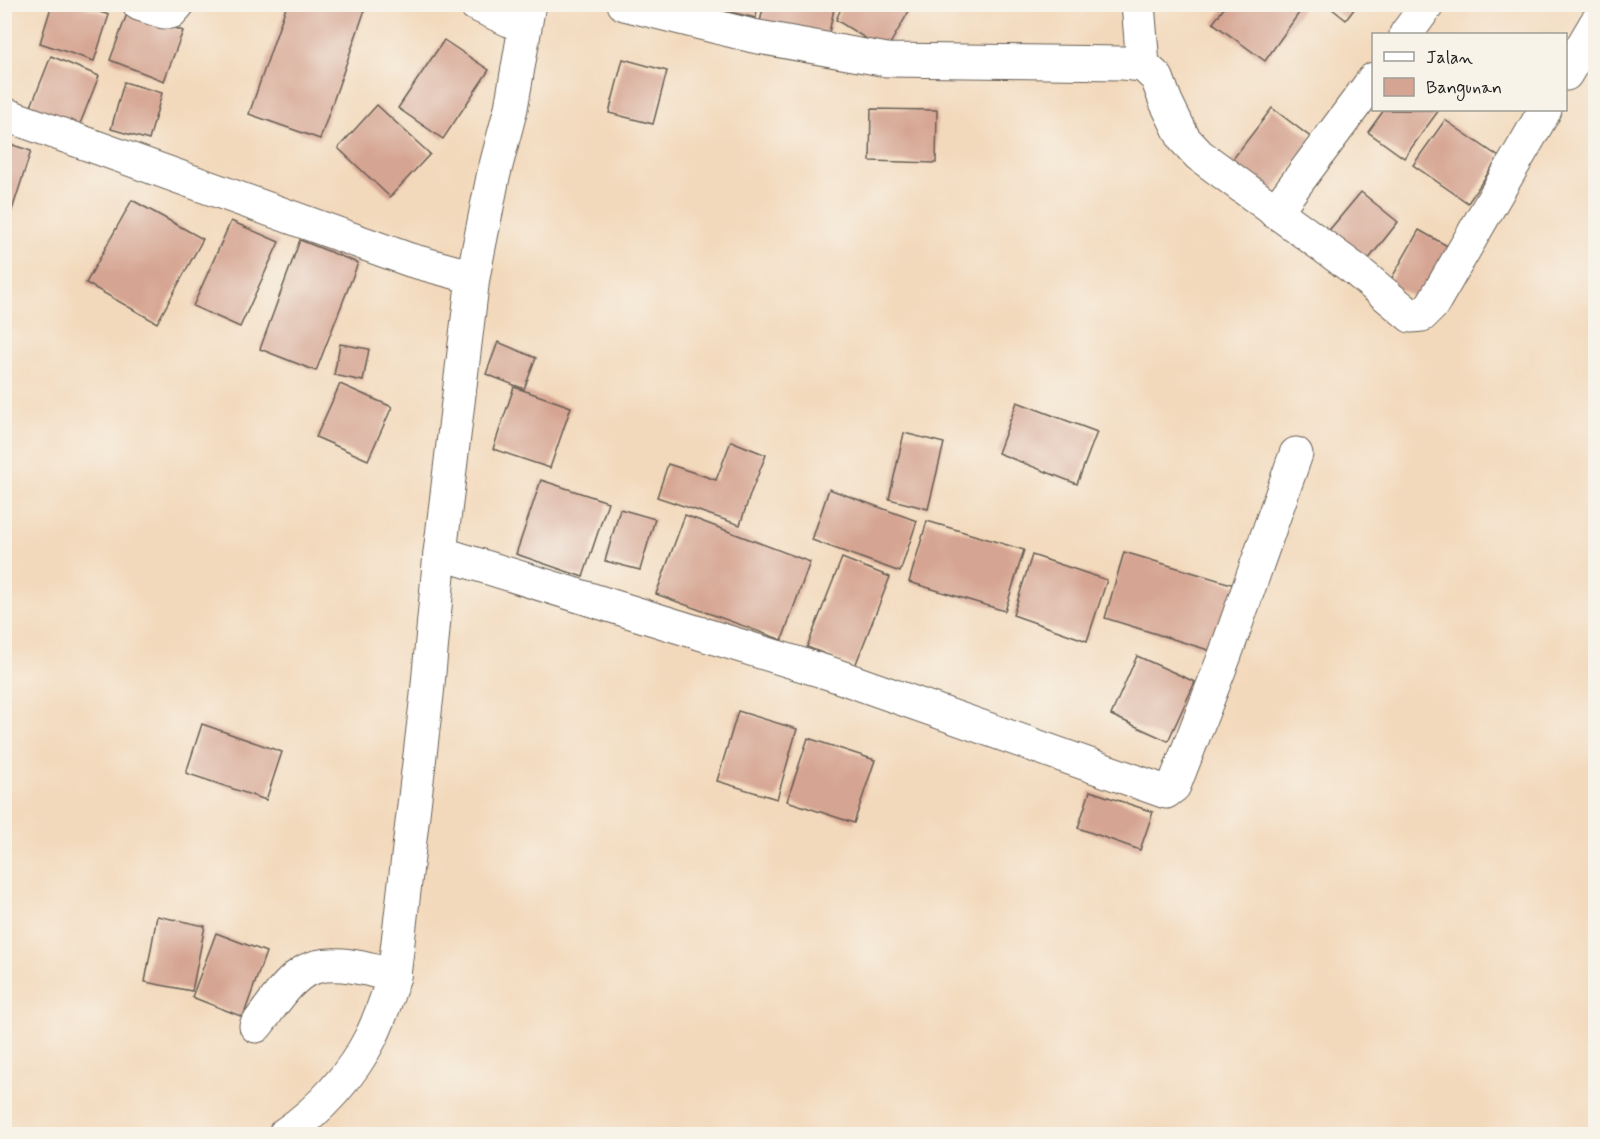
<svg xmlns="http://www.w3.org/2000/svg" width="1600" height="1139" font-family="Mynerve,sans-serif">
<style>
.building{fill:#d6a492}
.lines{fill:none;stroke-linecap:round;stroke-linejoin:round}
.minor-casing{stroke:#675e54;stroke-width:35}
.minor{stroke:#fff;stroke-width:33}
</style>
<rect width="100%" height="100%" fill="#f7f3e8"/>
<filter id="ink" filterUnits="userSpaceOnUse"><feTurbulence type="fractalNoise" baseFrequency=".0167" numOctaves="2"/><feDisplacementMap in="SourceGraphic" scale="12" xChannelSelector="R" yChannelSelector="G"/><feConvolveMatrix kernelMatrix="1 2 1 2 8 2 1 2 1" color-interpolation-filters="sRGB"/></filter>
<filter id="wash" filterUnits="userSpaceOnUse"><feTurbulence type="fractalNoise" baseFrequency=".008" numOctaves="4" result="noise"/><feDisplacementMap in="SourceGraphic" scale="24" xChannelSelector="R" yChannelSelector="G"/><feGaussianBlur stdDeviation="1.35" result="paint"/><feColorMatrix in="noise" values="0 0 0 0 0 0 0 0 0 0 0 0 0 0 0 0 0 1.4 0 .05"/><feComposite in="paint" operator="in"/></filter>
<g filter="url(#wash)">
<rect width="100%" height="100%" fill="#f3d9bc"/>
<g id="blocks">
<g class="building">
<path d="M 52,4 L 75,4 L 109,15 L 94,61 L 40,43 Z"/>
<path d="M 287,4 L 367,4 L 320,139 L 249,114 Z"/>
<path d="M 696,4 L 758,4 L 756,18 Z"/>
<path d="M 764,4 L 835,4 L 826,47 L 758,31 Z"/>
<path d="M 843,4 L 913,4 L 886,51 L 836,20 Z"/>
<path d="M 1227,4 L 1303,4 L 1304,6 L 1265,61 L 1213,23 Z"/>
<path d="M 1326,4 L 1358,4 L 1346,20 Z"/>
<path d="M 128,11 L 183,31 L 164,81 L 110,60 Z"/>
<path d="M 444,40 L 489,70 L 443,139 L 398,108 Z"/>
<path d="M 51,56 L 99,76 L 78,129 L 30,109 Z"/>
<path d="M 623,59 L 667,71 L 653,124 L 609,113 Z"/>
<path d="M 124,82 L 162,93 L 149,140 L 111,129 Z"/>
<path d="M 377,105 L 430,154 L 390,197 L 338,148 Z"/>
<path d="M 1272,108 L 1313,139 L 1269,195 L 1229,164 Z"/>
<path d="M 871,109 L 937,110 L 936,163 L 870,161 Z"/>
<path d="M 1384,110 L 1439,110 L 1404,158 L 1368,132 Z"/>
<path d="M 1445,120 L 1499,157 L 1468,203 L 1413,165 Z"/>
<path d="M 4,142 L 31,151 L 5,232 L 4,232 Z"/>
<path d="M 1361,192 L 1398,222 L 1364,265 L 1326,234 Z"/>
<path d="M 132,200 L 203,239 L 157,323 L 86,283 Z"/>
<path d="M 231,221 L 279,242 L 240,327 L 193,306 Z"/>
<path d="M 1419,230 L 1451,248 L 1421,301 L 1389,283 Z"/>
<path d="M 300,240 L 358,263 L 316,371 L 260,349 Z"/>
<path d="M 498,342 L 536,358 L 524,389 L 486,374 Z"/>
<path d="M 340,344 L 369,349 L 363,381 L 334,375 Z"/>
<path d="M 340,384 L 392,407 L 368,460 L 316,437 Z"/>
<path d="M 514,387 L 571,407 L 550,468 L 493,449 Z"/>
<path d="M 1017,402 L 1097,432 L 1077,484 L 998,453 Z"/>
<path d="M 904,433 L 944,443 L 928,509 L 889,499 Z"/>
<path d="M 731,441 L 766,455 L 751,492 L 740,525 L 657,497 L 668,464 L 716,480 Z"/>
<path d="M 541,480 L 608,502 L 583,577 L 516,554 Z"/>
<path d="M 829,489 L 917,521 L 900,572 L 812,540 Z"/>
<path d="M 620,509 L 655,519 L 640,570 L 605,561 Z"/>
<path d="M 685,515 L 810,562 L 782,640 L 656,594 Z"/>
<path d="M 927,521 L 1024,550 L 1005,611 L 909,582 Z"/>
<path d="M 1124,552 L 1238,586 L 1218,653 L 1105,618 Z"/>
<path d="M 1032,555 L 1107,580 L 1087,641 L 1013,615 Z"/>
<path d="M 842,558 L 890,577 L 855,666 L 807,647 Z"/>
<path d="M 1137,656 L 1195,682 L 1168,741 L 1111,715 Z"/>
<path d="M 738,711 L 797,729 L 777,799 L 717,781 Z"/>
<path d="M 202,724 L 282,752 L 266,800 L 186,773 Z"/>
<path d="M 808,738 L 875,760 L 854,823 L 787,801 Z"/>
<path d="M 1090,791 L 1153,812 L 1140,850 L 1078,828 Z"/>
<path d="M 157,916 L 205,926 L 192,991 L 145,982 Z"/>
<path d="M 216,933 L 266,952 L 243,1017 L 192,997 Z"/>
</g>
</g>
</g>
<g filter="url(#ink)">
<use href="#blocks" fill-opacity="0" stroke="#675e54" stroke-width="1.5"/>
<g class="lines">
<defs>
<g id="minor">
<path d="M 139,4 L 164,12 L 171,12 L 178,4"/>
<path d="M 475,4 L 524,27"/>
<path d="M 624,4 L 753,36 L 887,60 L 1123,63 L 1143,65 L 1157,78 L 1166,102 L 1184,139 L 1199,155 L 1357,271 L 1411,316 L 1422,315 L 1432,305 L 1545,110"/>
<path d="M 1138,4 L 1143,65"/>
<path d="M 1406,34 L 1428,4"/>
<path d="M 1566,74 L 1596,23"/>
<path d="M 4,114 L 410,260 L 473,277"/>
<path d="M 1275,212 L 1374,79"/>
<path d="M 440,553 L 832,674 L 1166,792 L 1174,786 L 1225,655 L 1296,454"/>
<path d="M 256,1026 C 270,1009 283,986 302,973 C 327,956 367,969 394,976"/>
<path d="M 285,1134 C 319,1111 352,1075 371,1037 C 381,1017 387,997 394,976 L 427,695 L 440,553 L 473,277 L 493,177 L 511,108 L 529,4"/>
</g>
</defs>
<use href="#minor" class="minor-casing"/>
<use href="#minor" class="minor"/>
</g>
</g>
<rect width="1600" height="1139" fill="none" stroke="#f7f3e8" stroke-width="24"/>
<rect x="1372" y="33" width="195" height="78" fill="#f7f3e8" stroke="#9f9d96" stroke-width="1.5"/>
<rect x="1384" y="52" width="30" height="9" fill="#ffffff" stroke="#9f9d96" stroke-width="1.5"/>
<text x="1426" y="63" font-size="18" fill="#1c1c1c">Jalan</text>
<rect x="1384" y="78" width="30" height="18" fill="#d6a492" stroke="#9f9d96" stroke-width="1.5"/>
<text x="1426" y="93" font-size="18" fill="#1c1c1c">Bangunan</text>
</svg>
